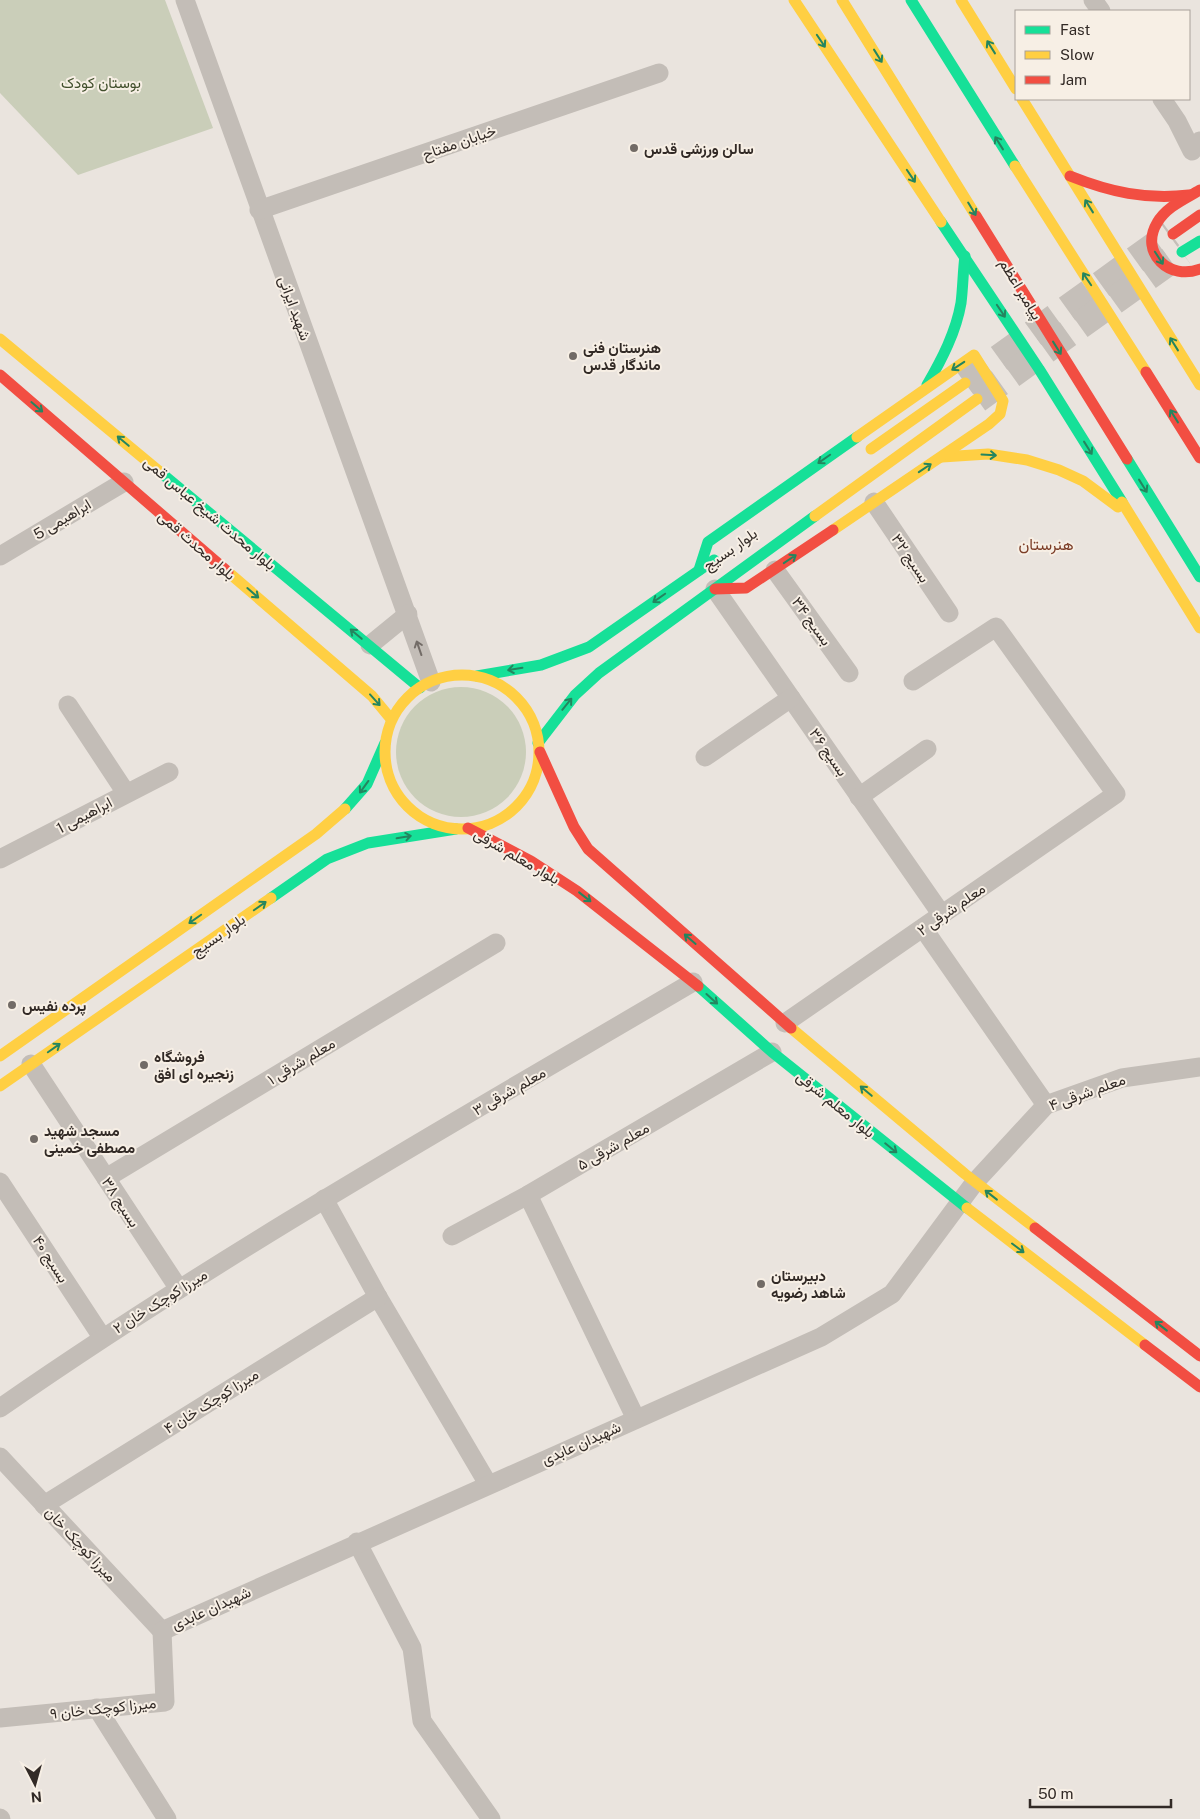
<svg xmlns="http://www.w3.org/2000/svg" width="1200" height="1819" font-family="'Public Sans',Vazirmatn,sans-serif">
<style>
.green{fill:#caceb9}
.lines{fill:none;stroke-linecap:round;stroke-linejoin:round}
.primary-tunnel{stroke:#c5bfb9;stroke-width:28;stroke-dasharray:28 14;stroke-linecap:butt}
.street{stroke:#c3bdb7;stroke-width:19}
.fast{stroke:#16e098;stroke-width:11}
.slow{stroke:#ffcf43;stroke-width:11}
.jam{stroke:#f24e42;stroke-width:11}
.oneway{stroke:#24855f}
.oneway2{stroke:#736c67}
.poi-dot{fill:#726b66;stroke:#f7efe5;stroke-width:2}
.labels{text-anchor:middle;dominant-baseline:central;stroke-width:4;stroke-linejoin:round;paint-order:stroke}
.park-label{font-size:15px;fill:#414f2c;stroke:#f7efe5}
.street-label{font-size:15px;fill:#322a26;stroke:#f7efe5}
.poi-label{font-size:15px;font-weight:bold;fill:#322a26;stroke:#f7efe5;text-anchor:start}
.neighbourhood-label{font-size:16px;fill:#7b3c26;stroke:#f7efe5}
</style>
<rect width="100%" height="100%" fill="#eae4de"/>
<g class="green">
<path d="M 0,0 L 165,0 L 213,128 L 78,175 L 0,93 Z"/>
<circle cx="461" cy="752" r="65"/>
</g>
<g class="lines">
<g class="primary-tunnel">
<path d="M 965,383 L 1171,234"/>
<path d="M 977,399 L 1182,252"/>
</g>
<g class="street">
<path d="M 185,0 L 431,682"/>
<path d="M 1093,0 L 1101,11"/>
<path d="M 1162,99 L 1177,121 L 1192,151 L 1200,141"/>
<path d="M 259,210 L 659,73"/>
<path d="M 874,502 L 949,613"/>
<path d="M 0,556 L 124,482"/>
<path d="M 775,570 L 849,673"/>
<path d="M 715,589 L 942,915"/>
<path d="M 370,645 L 408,614"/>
<path d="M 68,705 L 126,793"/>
<path d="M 705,757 L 791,698"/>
<path d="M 859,797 L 927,749"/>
<path d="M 0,859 L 169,772"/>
<path d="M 923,928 L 1046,1105"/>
<path d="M 785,1023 L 1116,794 L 996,627 L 913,681"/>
<path d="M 31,1064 L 179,1289"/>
<path d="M 106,1178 L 496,943"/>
<path d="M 0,1182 L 102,1337"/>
<path d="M 528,1195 L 636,1419"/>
<path d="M 324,1199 L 378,1297 L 488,1484"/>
<path d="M 452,1236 L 528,1195 L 772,1052"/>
<path d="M 0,1408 C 223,1253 460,1119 693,982"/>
<path d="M 0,1457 L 162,1631"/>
<path d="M 44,1505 L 378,1297"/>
<path d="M 357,1542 L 412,1648 L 422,1721 L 491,1819"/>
<path d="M 162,1631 L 821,1337 L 892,1294 L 975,1182 L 1046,1105 L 1122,1078 L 1200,1067"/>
<path d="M 97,1708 L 167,1819"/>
<path d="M 0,1718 L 165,1702 L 162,1631"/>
<path d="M 0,1818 L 1,1819"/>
</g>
<g class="fast">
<path d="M 911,0 L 1015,166"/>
<path d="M 941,222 L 1039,369 L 1122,502"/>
<path d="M 1182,252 L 1200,241"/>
<path d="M 927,385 C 942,359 956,332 961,303 C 963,287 963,271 965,256"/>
<path d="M 1127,459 L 1200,577"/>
<path d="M 160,472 L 420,688"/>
<path d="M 699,570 L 708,542 L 857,437"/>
<path d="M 477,676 L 541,665 L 589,647 L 714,560"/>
<path d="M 538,743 L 575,695 L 599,673 L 815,516"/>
<path d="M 345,809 L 367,784 L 385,743"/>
<path d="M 271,898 L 327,859 L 368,843 L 456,829"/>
<path d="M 698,986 L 772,1052 L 967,1208"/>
</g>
<g class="slow">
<path d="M 794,0 L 941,222"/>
<path d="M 842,0 L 976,216"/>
<path d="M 961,0 L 1016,89"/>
<path d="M 1022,99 L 1200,385"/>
<path d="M 1015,166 L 1146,372"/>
<path d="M 0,339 L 160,472"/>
<path d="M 871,449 L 965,383"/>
<path d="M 942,457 L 988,454 L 1027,460 L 1059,470 L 1083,481 L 1118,507"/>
<path d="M 1122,502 L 1200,628"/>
<path d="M 815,516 L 977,399"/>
<path d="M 833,530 L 989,424 L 1000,414 L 1003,401 L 974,355 L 857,437"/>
<path d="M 228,572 L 372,696 L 391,719"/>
<circle cx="462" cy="752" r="77"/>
<path d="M 791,1028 L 965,1174 L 1035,1228"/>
<path d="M 0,1056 L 316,834 L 345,809"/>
<path d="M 0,1086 L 271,898"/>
<path d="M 967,1208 L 1145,1345"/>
</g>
<g class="jam">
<path d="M 1070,176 C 1110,192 1146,200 1189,195"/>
<path d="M 1200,190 C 1185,199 1166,207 1157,223 C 1139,253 1170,281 1200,269"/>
<path d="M 976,216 L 1127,459"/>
<path d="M 1173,234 L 1200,215"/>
<path d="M 1146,372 L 1200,458"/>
<path d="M 0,375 L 228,572"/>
<path d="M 715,589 L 746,588 L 833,530"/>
<path d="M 540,752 L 574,827 L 588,849 L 791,1028"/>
<path d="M 468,828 L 531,861 L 577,891 L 698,986"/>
<path d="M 1035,1228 L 1200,1356"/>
<path d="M 1145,1345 L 1200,1387"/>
</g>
</g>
<defs><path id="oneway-shaft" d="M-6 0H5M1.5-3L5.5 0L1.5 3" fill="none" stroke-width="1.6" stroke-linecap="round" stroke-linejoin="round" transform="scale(1.25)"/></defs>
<g class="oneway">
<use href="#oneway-shaft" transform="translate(821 41) rotate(56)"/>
<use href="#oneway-shaft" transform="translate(991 47) rotate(-122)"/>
<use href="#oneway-shaft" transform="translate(878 56) rotate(58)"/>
<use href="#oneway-shaft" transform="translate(999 143) rotate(-122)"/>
<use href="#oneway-shaft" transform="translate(911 176) rotate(56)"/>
<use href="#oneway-shaft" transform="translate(1089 206) rotate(-122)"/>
<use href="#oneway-shaft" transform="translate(972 209) rotate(59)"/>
<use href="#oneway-shaft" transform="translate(1159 258) rotate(57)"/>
<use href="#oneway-shaft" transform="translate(1087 279) rotate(-124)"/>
<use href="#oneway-shaft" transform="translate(1001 311) rotate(56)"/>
<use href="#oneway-shaft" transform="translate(1174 344) rotate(-122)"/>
<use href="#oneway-shaft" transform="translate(1057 348) rotate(58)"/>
<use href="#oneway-shaft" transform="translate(958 366) rotate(147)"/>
<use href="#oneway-shaft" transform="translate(37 407) rotate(41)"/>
<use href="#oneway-shaft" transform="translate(1174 416) rotate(-122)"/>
<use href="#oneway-shaft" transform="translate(123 441) rotate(-140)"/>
<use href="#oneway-shaft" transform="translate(1088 448) rotate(58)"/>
<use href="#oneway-shaft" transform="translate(989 455) rotate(3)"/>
<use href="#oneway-shaft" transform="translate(824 459) rotate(145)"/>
<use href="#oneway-shaft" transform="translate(925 468) rotate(-34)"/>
<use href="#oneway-shaft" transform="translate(1143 486) rotate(58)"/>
<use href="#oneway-shaft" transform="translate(790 559) rotate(-34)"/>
<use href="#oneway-shaft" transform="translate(253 593) rotate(41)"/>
<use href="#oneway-shaft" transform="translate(659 598) rotate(145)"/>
<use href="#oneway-shaft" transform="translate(356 634) rotate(-140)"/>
<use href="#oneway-shaft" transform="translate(515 669) rotate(171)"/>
<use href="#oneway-shaft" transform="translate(375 700) rotate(48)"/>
<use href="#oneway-shaft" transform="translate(567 704) rotate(-51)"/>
<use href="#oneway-shaft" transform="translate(364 787) rotate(126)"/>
<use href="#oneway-shaft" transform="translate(404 837) rotate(-10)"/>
<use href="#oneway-shaft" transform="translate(585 897) rotate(38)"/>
<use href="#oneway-shaft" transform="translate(260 906) rotate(-35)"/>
<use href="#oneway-shaft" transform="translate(195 919) rotate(145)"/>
<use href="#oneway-shaft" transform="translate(690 939) rotate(-139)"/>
<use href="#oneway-shaft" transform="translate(712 999) rotate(42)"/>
<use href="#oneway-shaft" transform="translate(54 1048) rotate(-35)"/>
<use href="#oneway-shaft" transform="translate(866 1091) rotate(-140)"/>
<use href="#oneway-shaft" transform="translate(891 1148) rotate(39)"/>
<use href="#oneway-shaft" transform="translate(991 1195) rotate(-142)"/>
<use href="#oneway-shaft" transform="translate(1018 1248) rotate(37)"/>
<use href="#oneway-shaft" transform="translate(1161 1326) rotate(-142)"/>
</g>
<use class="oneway2" href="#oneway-shaft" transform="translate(419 648) rotate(-109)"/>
<g class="poi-dot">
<circle cx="634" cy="148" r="5"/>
<circle cx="573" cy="356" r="5"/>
<circle cx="12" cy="1005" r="5"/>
<circle cx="144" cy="1065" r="5"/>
<circle cx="34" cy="1139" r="5"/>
<circle cx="761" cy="1284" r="5"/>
</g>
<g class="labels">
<g class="park-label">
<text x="101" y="82">بوستان کودک</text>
</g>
<g class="street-label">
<text transform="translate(459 142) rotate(-19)">خیابان مفتاح</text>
<text transform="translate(1021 289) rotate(59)">پیامبر اعظم</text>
<text transform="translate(295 308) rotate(70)">شهید ایرانی</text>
<text transform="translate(210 513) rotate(40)">بلوار محدث شیخ عباس قمی</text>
<text transform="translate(62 519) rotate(-31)">ابراهیمی 5</text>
<text transform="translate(197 545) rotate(41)">بلوار محدث قمی</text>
<text transform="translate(730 549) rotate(-35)">بلوار بسیج</text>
<text transform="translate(911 558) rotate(56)">بسیج ۳۲</text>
<text transform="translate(812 621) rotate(54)">بسیج ۳۴</text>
<text transform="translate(829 752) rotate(55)">بسیج ۳۶</text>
<text transform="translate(84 815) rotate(-28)">ابراهیمی 1</text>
<text transform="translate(517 856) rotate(30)">بلوار معلم شرقی</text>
<text transform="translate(951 909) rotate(-35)">معلم شرقی ۲</text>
<text transform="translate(218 935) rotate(-35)">بلوار بسیج</text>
<text transform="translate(301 1061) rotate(-31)">معلم شرقی ۱</text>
<text transform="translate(509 1091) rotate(-30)">معلم شرقی ۳</text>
<text transform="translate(1087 1092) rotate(-20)">معلم شرقی ۴</text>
<text transform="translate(836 1104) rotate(39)">بلوار معلم شرقی</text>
<text transform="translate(613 1146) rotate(-30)">معلم شرقی ۵</text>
<text transform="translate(121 1202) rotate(57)">بسیج ۳۸</text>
<text transform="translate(51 1259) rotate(57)">بسیج ۴۰</text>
<text transform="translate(160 1301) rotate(-32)">میرزا کوچک خان ۲</text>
<text transform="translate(211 1401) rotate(-32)">میرزا کوچک خان ۴</text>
<text transform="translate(581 1443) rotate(-24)">شهیدان عابدی</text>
<text transform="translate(81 1544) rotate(47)">میرزا کوچک خان</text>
<text transform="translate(211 1608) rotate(-24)">شهیدان عابدی</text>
<text transform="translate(103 1708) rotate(-6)">میرزا کوچک خان ۹</text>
</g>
<g class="poi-label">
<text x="644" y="148">سالن ورزشی قدس</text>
<text x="583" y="347">هنرستان فنی<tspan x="583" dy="17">ماندگار قدس</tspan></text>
<text x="22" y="1005">پرده نفیس</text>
<text x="154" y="1056">فروشگاه<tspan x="154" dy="17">زنجیره ای افق</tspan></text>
<text x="44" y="1130">مسجد شهید<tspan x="44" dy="17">مصطفی خمینی</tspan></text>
<text x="771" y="1275">دبیرستان<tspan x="771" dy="17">شاهد رضویه</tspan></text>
</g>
<g class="neighbourhood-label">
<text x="1046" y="544">هنرستان</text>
</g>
</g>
<rect x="1015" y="10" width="175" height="90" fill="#f7efe5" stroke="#a8a099"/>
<rect x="1025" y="26" width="25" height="8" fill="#16e098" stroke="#a8a099"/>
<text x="1060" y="35" font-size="15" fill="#322a26">Fast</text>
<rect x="1025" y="51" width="25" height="8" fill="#ffcf43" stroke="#a8a099"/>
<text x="1060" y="60" font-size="15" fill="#322a26">Slow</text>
<rect x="1025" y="76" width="25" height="8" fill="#f24e42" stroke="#a8a099"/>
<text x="1060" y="85" font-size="15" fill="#322a26">Jam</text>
<g transform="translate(35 1784) rotate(174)" stroke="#f7efe5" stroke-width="4" paint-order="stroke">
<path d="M0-4L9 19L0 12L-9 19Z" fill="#322a26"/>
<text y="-8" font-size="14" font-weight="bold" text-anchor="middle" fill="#322a26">N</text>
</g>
<path d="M1030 1799v8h141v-8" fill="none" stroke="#322a26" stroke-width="2.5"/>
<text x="1038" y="1799" font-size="15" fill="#322a26" stroke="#f7efe5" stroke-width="4" paint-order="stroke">50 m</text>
</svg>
